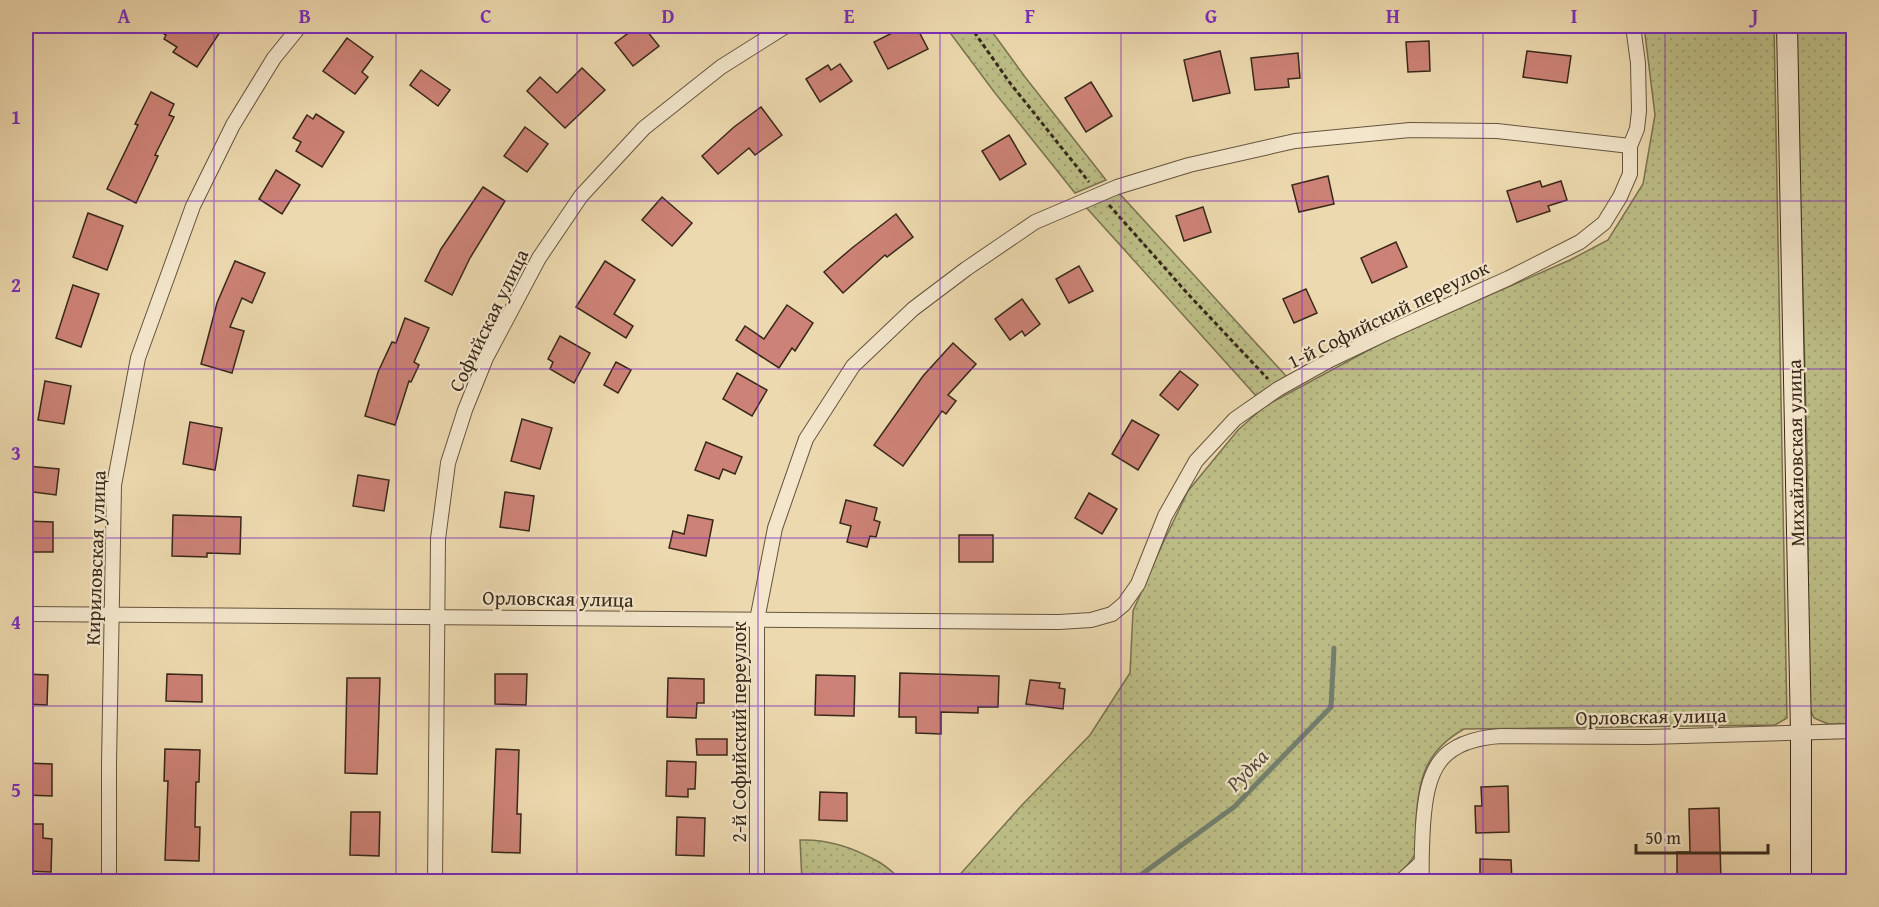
<svg xmlns="http://www.w3.org/2000/svg" width="1879" height="907" font-family="'Gentium Book Plus',serif">
<style>
.grass{fill:url(#grass-dots);stroke:#7a7350;stroke-width:1.5}
.lines{fill:none;stroke-linecap:round;stroke-linejoin:round}
.stream{stroke:#72806f;stroke-width:5}
.building{fill:#cc8276;stroke:#382819;stroke-width:1.5}
.street-casing{stroke:#65543e;stroke-width:16}
.secondary-casing{stroke:#382819;stroke-width:22}
.path{stroke:#382819;stroke-width:3;stroke-dasharray:4.5 3;stroke-linecap:butt}
.street{stroke:#f3e6cb;stroke-width:14}
.secondary{stroke:#f3e6cb;stroke-width:20}
.grid{fill:none;stroke:#7b2cbf;stroke-width:1.5;stroke-opacity:0.55}
.labels{text-anchor:middle;dominant-baseline:central;stroke-width:4.5;stroke-linejoin:round;paint-order:stroke}
.street-label{font-size:20px;fill:#382819;stroke:#f3e6cb}
.water-label{font-size:21px;font-style:italic;fill:#504c3d;stroke:#f3e6cb}
.neatline{fill:none;stroke:#7b2cbf;stroke-width:2}
.grid-label{font-size:20px;text-anchor:middle;font-weight:bold;fill:#7b2cbf}
</style>
<defs>
<pattern id="grass-dots" width="8" height="8" patternUnits="userSpaceOnUse" patternTransform="scale(1.5)"><rect width="8" height="8" fill="#bdbe87"/><path d="M2 2h.1M6 6h.1" fill="none" stroke="#a3a374" stroke-width="1.8" stroke-linecap="round"/></pattern>
</defs>
<rect width="100%" height="100%" fill="#edd9af"/>
<filter id="stains"><feTurbulence type="fractalNoise" baseFrequency=".00333" numOctaves="4"/><feColorMatrix values="0 0 0 0 .2 0 0 0 0 .09 0 0 0 0 .02 0 0 0 .5 -.17"/></filter>
<radialGradient id="worn" r=".72"><stop offset=".6" stop-color="#630" stop-opacity="0"/><stop offset="1" stop-color="#630" stop-opacity=".3"/></radialGradient>
<g class="grass">
<path d="M 945,26 L 988,26 L 1025,77 L 1106,180 L 1075,193 L 995,93 Z"/>
<path d="M 1644,26 L 1774,26 L 1787,718 L 1775,725 L 1464,729 C 1425,751 1418,780 1416,822 C 1416,831 1418,846 1415,854 C 1410,865 1398,874 1390,881 L 950,882 L 956,879 L 1022,805 L 1090,735 L 1130,673 L 1133,611 L 1162,545 L 1188,491 L 1238,430 L 1265,406 L 1391,338 L 1570,260 L 1608,240 L 1643,184 L 1655,115 Z"/>
<path d="M 1796,26 L 1853,26 L 1853,724 L 1828,724 L 1814,718 L 1808,705 L 1808,490 Z"/>
<path d="M 1119,193 L 1287,377 L 1257,397 L 1084,205 Z"/>
<path d="M 800,840 C 826,839 854,848 877,861 C 887,866 895,875 904,881 L 802,881 Z"/>
</g>
<g class="lines">
<path class="stream" d="M 1131,882 L 1234,807 L 1331,707 L 1334,648"/>
</g>
<g class="building">
<path d="M 151,26 L 224,26 L 197,67 L 173,52 L 177,47 L 164,39 L 166,35 Z"/>
<path d="M 638,26 L 643,26 L 659,46 L 633,66 L 615,43 Z"/>
<path d="M 906,26 L 916,26 L 928,49 L 888,69 L 874,42 Z"/>
<path d="M 347,38 L 373,57 L 362,72 L 368,77 L 355,94 L 323,71 Z"/>
<path d="M 1429,41 L 1430,71 L 1408,72 L 1406,42 Z"/>
<path d="M 1220,51 L 1230,93 L 1193,101 L 1184,60 Z"/>
<path d="M 1527,51 L 1571,56 L 1567,83 L 1523,77 Z"/>
<path d="M 1298,53 L 1300,78 L 1288,79 L 1289,87 L 1255,90 L 1251,58 Z"/>
<path d="M 840,64 L 852,81 L 820,102 L 806,79 L 828,65 L 831,70 Z"/>
<path d="M 582,68 L 605,90 L 565,128 L 527,91 L 540,77 L 557,93 Z"/>
<path d="M 421,70 L 450,90 L 438,106 L 410,85 Z"/>
<path d="M 1091,82 L 1112,116 L 1086,132 L 1065,98 Z"/>
<path d="M 151,92 L 174,104 L 169,115 L 174,117 L 155,155 L 158,156 L 136,203 L 107,189 L 138,125 L 135,124 Z"/>
<path d="M 761,107 L 782,135 L 755,155 L 749,148 L 718,174 L 702,156 L 734,127 Z"/>
<path d="M 316,114 L 344,132 L 322,167 L 296,151 L 301,142 L 293,138 L 307,115 L 313,119 Z"/>
<path d="M 525,127 L 548,144 L 527,172 L 504,156 Z"/>
<path d="M 1009,135 L 1026,164 L 1000,180 L 982,151 Z"/>
<path d="M 276,170 L 300,185 L 282,214 L 259,199 Z"/>
<path d="M 1328,176 L 1334,204 L 1299,212 L 1292,185 Z"/>
<path d="M 1540,181 L 1542,187 L 1561,181 L 1567,200 L 1548,206 L 1550,211 L 1517,222 L 1507,191 Z"/>
<path d="M 483,187 L 505,201 L 470,258 L 452,295 L 425,281 L 441,249 Z"/>
<path d="M 662,197 L 692,223 L 672,246 L 642,220 Z"/>
<path d="M 1203,207 L 1211,232 L 1184,241 L 1176,216 Z"/>
<path d="M 88,213 L 123,226 L 107,270 L 73,257 Z"/>
<path d="M 896,214 L 913,237 L 887,257 L 885,255 L 843,293 L 824,272 L 852,248 Z"/>
<path d="M 1396,242 L 1407,267 L 1372,283 L 1361,258 Z"/>
<path d="M 235,261 L 265,273 L 252,303 L 242,298 L 230,327 L 244,331 L 232,373 L 201,364 L 217,303 Z"/>
<path d="M 605,261 L 635,280 L 614,314 L 633,326 L 626,338 L 576,307 Z"/>
<path d="M 1079,266 L 1093,291 L 1069,303 L 1056,279 Z"/>
<path d="M 73,285 L 99,294 L 81,347 L 56,338 Z"/>
<path d="M 1306,289 L 1317,313 L 1294,323 L 1283,299 Z"/>
<path d="M 1022,299 L 1040,324 L 1025,336 L 1022,331 L 1010,340 L 995,319 Z"/>
<path d="M 787,305 L 813,323 L 795,351 L 792,348 L 779,368 L 736,340 L 745,326 L 764,339 Z"/>
<path d="M 405,318 L 429,328 L 414,362 L 419,365 L 411,382 L 409,381 L 395,425 L 365,416 L 378,372 L 392,342 L 396,343 Z"/>
<path d="M 560,336 L 590,353 L 574,383 L 550,369 L 553,362 L 548,359 Z"/>
<path d="M 953,343 L 976,364 L 948,395 L 956,401 L 946,414 L 942,411 L 903,466 L 874,445 L 923,376 Z"/>
<path d="M 616,362 L 631,370 L 618,393 L 604,385 Z"/>
<path d="M 1180,371 L 1198,385 L 1178,410 L 1160,395 Z"/>
<path d="M 737,373 L 767,390 L 752,416 L 723,399 Z"/>
<path d="M 45,381 L 71,386 L 64,424 L 38,420 Z"/>
<path d="M 522,419 L 552,428 L 540,469 L 511,461 Z"/>
<path d="M 1132,420 L 1159,435 L 1138,470 L 1112,454 Z"/>
<path d="M 190,422 L 222,428 L 215,470 L 183,464 Z"/>
<path d="M 706,442 L 742,457 L 735,474 L 723,469 L 719,479 L 695,470 Z"/>
<path d="M 27,466 L 59,469 L 56,495 L 26,491 Z"/>
<path d="M 358,475 L 389,480 L 384,511 L 353,506 Z"/>
<path d="M 505,492 L 534,496 L 529,531 L 500,527 Z"/>
<path d="M 1089,493 L 1117,509 L 1102,534 L 1075,518 Z"/>
<path d="M 846,500 L 877,508 L 874,520 L 880,522 L 876,537 L 870,536 L 867,547 L 847,542 L 851,526 L 840,523 Z"/>
<path d="M 173,515 L 241,517 L 240,554 L 207,553 L 207,557 L 172,556 Z"/>
<path d="M 688,515 L 713,520 L 706,556 L 669,548 L 673,531 L 684,534 Z"/>
<path d="M 26,521 L 53,522 L 53,552 L 26,552 Z"/>
<rect x="959" y="535" width="34" height="27"/>
<path d="M 900,673 L 999,676 L 998,707 L 978,707 L 978,713 L 941,712 L 941,734 L 916,733 L 916,717 L 899,717 Z"/>
<path d="M 26,674 L 48,675 L 47,705 L 26,704 Z"/>
<path d="M 167,674 L 202,675 L 202,702 L 166,701 Z"/>
<path d="M 495,674 L 527,674 L 526,705 L 495,704 Z"/>
<path d="M 816,675 L 855,676 L 854,716 L 815,715 Z"/>
<path d="M 347,678 L 380,678 L 377,774 L 345,773 Z"/>
<path d="M 668,678 L 704,679 L 704,703 L 697,703 L 696,718 L 667,717 Z"/>
<path d="M 1030,680 L 1060,683 L 1059,688 L 1065,689 L 1063,709 L 1026,704 Z"/>
<path d="M 696,739 L 727,739 L 727,755 L 697,755 Z"/>
<path d="M 165,749 L 200,750 L 199,782 L 196,782 L 195,827 L 200,827 L 199,861 L 165,860 L 168,781 L 164,781 Z"/>
<path d="M 496,749 L 519,750 L 517,814 L 521,814 L 520,853 L 492,852 Z"/>
<path d="M 667,761 L 696,762 L 695,789 L 688,789 L 688,797 L 666,796 Z"/>
<path d="M 26,763 L 52,764 L 52,796 L 26,795 Z"/>
<path d="M 1508,786 L 1509,832 L 1476,833 L 1475,806 L 1482,806 L 1481,787 Z"/>
<path d="M 820,792 L 847,793 L 847,821 L 819,820 Z"/>
<path d="M 1719,808 L 1721,882 L 1677,882 L 1677,852 L 1690,852 L 1689,809 Z"/>
<path d="M 351,812 L 380,812 L 379,856 L 350,855 Z"/>
<path d="M 677,817 L 705,818 L 704,856 L 676,855 Z"/>
<path d="M 26,824 L 43,824 L 43,838 L 52,839 L 51,872 L 26,871 Z"/>
<path d="M 1480,859 L 1511,860 L 1512,882 L 1480,882 Z"/>
</g>
<g class="lines">
<defs>
<g id="street">
<path d="M 26,614 L 1059,622 L 1091,620 L 1112,614 L 1124,604 L 1138,584 L 1165,516 L 1196,461 L 1235,419 L 1278,389 L 1330,360 L 1391,331 L 1509,278 L 1580,242 L 1604,223 L 1620,197 L 1630,174 L 1630,146 L 1637,129 L 1639,111 L 1638,63 L 1633,26"/>
<path d="M 109,882 L 109,764 L 114,485 L 138,358 L 193,206 L 233,125 L 274,58 L 300,26"/>
<path d="M 435,882 L 438,539 L 448,463 L 465,410 L 486,358 L 539,258 L 581,196 L 644,128 L 721,67 L 786,26"/>
<path d="M 757,882 L 757,620 L 775,528 L 806,439 L 853,366 L 913,309 L 966,269 L 1035,222 L 1117,187 L 1189,165 L 1295,141 L 1410,130 L 1497,131 L 1630,146"/>
<path d="M 1400,882 L 1421,863"/>
<path d="M 1422,882 C 1421,863 1422,844 1423,825 C 1427,769 1439,740 1501,736 L 1648,737 L 1854,731"/>
</g>
<path id="secondary" d="M 1787,26 L 1801,733 L 1801,882"/>
</defs>
<use href="#street" class="street-casing"/>
<use href="#secondary" class="secondary-casing"/>
<g class="path">
<path d="M 970,26 L 1010,83 L 1089,182"/>
<path d="M 1109,205 L 1188,294 L 1268,379"/>
</g>
<use href="#street" class="street"/>
<use href="#secondary" class="secondary"/>
</g>
<path class="grid" d="M 214,26 L 214,882M 396,26 L 396,882M 577,26 L 577,882M 758,26 L 758,882M 940,26 L 940,882M 1121,26 L 1121,882M 1302,26 L 1302,882M 1483,26 L 1483,882M 1665,26 L 1665,882M 26,201 L 1854,201M 26,369 L 1854,369M 26,538 L 1854,538M 26,706 L 1854,706"/>
<g class="labels">
<g class="street-label">
<text transform="translate(1388 314) rotate(-26)">1-й Софийский переулок</text>
<text transform="translate(488 320) rotate(-64)">Софийская улица</text>
<text transform="translate(1795 453) rotate(-91)">Михайловская улица</text>
<text transform="translate(95 558) rotate(-88)">Кириловская улица</text>
<text transform="translate(558 598) rotate(1)">Орловская улица</text>
<text transform="translate(1651 716) rotate(-1)">Орловская улица</text>
<text transform="translate(738 732) rotate(-90)">2-й Софийский переулок</text>
</g>
<g class="water-label">
<text transform="translate(1247 770) rotate(-46)">Рудка</text>
</g>
</g>
<rect width="1879" height="907" fill="none" stroke="#edd9af" stroke-width="66"/>
<path d="M1636 844v9h132v-9" fill="none" stroke="#382819" stroke-width="3"/>
<text x="1645" y="844" font-size="18" fill="#382819" stroke="#f3e6cb" stroke-width="4.5" paint-order="stroke">50 m</text>
<rect x="33" y="33" width="1813" height="841" class="neatline"/>
<g class="grid-label">
<text x="124" y="23">A</text>
<text x="305" y="23">B</text>
<text x="486" y="23">C</text>
<text x="668" y="23">D</text>
<text x="849" y="23">E</text>
<text x="1030" y="23">F</text>
<text x="1211" y="23">G</text>
<text x="1393" y="23">H</text>
<text x="1574" y="23">I</text>
<text x="1755" y="23">J</text>
<text x="16" y="124">1</text>
<text x="16" y="292">2</text>
<text x="16" y="460">3</text>
<text x="16" y="629">4</text>
<text x="16" y="797">5</text>
</g>
<rect width="100%" height="100%" filter="url(#stains)"/>
<rect width="100%" height="100%" fill="url(#worn)"/>
</svg>
